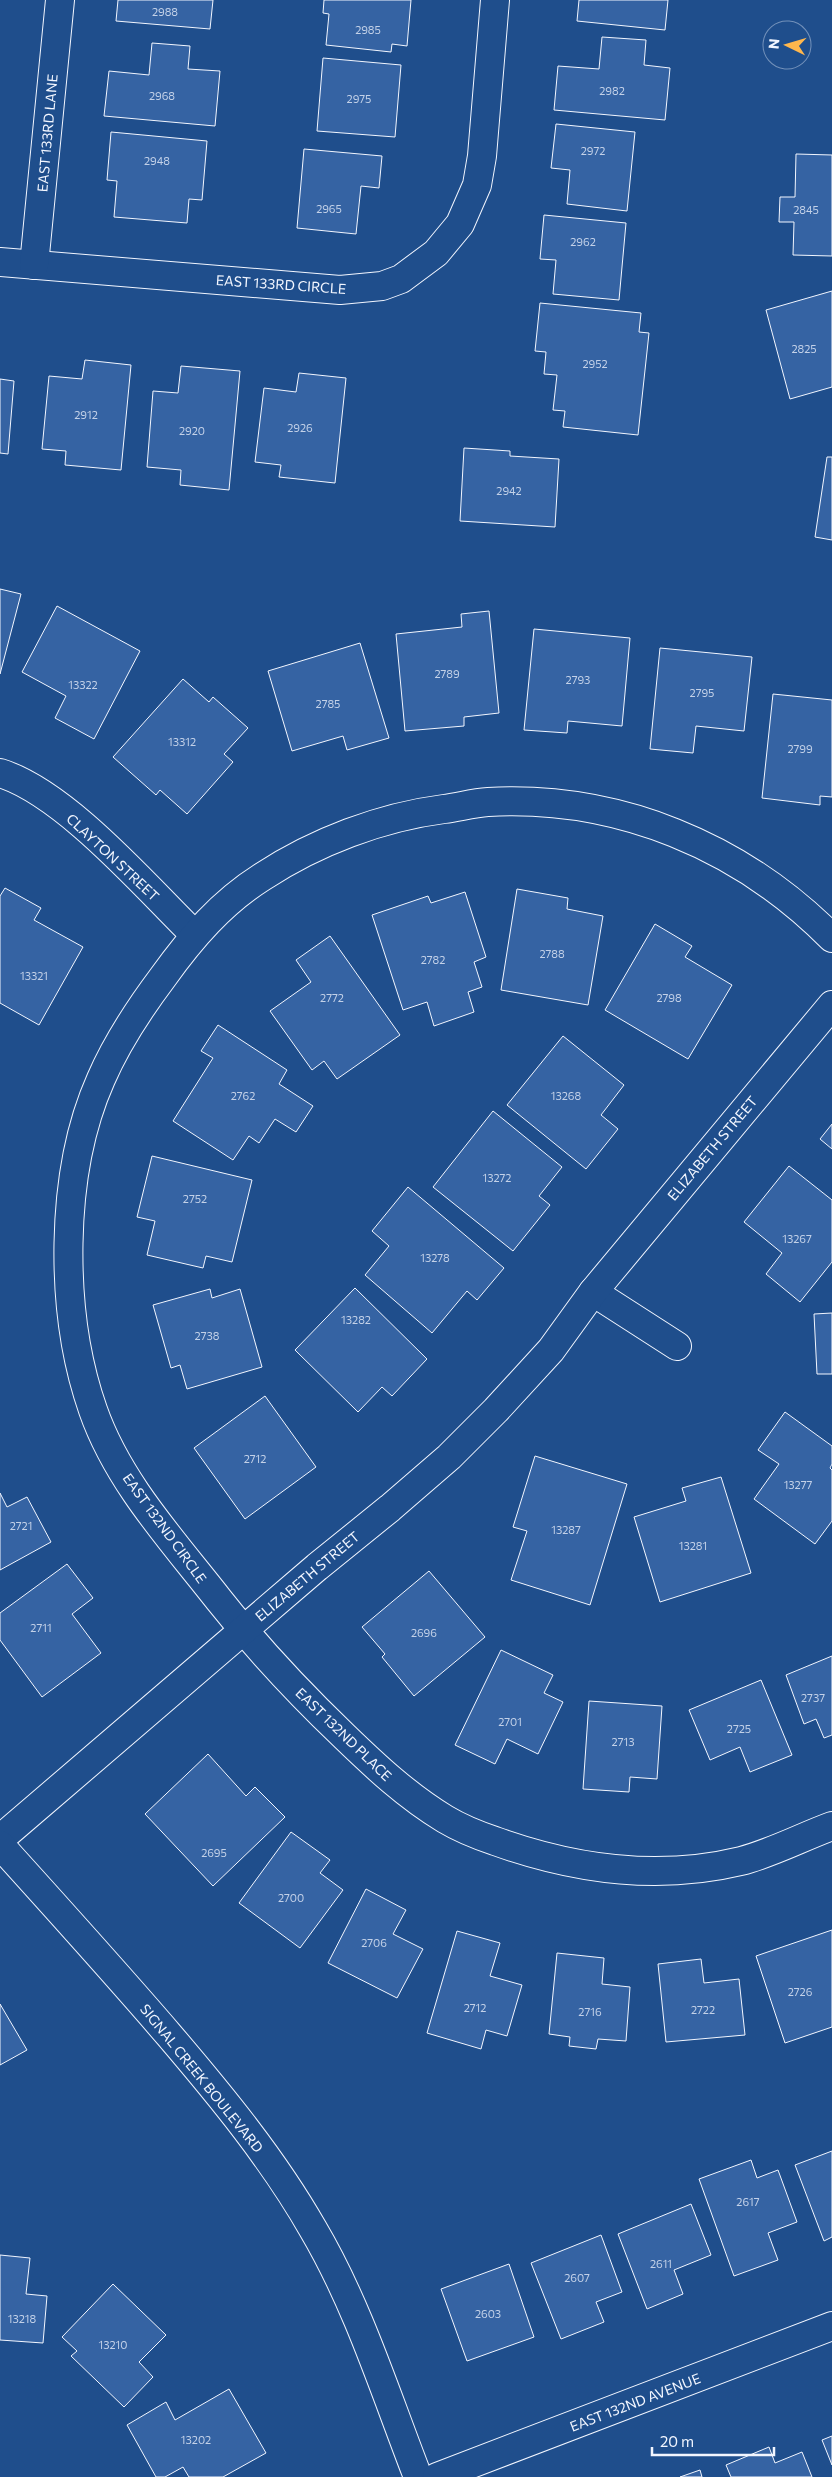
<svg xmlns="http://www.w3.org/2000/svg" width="832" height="2477" font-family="Commissioner,sans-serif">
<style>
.building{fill:#3563a3;stroke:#f2f6ff}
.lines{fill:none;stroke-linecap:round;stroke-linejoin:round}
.minor-casing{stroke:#f2f6ff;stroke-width:30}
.minor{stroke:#1f4e8c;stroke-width:28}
.labels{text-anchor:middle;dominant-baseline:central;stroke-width:4;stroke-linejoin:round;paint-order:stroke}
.number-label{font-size:11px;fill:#c3d1e8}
.street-label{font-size:14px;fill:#f2f6ff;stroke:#1f4e8c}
</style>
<rect width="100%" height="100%" fill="#1f4e8c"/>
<g class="building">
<path d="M 118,0 L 213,0 L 210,29 L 116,21 Z"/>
<path d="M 324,0 L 411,0 L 407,46 L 392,44 L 391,52 L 326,45 L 329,14 L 323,13 Z"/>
<path d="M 579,0 L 668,0 L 665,30 L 577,21 Z"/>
<path d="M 602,37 L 646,40 L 644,65 L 670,68 L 665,120 L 554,110 L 558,66 L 599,69 Z"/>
<path d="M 152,43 L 190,46 L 188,69 L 220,71 L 215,126 L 104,116 L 109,71 L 149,75 Z"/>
<path d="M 323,58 L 401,65 L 395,137 L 317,131 Z"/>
<path d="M 556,124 L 635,132 L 627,211 L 567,204 L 570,170 L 551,168 Z"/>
<path d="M 111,132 L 207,141 L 202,200 L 189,199 L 187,223 L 114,217 L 117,181 L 107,180 Z"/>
<path d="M 304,149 L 382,156 L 379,188 L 361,186 L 356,234 L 297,228 Z"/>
<path d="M 796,154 L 832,155 L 832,256 L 793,255 L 794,222 L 779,222 L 780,197 L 795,197 Z"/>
<path d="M 544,215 L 626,223 L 619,300 L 553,294 L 556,260 L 540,259 Z"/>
<path d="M 832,291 L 832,387 L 790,399 L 766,310 Z"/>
<path d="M 540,303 L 641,313 L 639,332 L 649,333 L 638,435 L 563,427 L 565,411 L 553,410 L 557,375 L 544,374 L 546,352 L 535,351 Z"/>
<path d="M 85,360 L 131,365 L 121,470 L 65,465 L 66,451 L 42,449 L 49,376 L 82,379 Z"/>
<path d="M 181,366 L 240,371 L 229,490 L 180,485 L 181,470 L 147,467 L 153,391 L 178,393 Z"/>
<path d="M 299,373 L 346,378 L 335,483 L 279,477 L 281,465 L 255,462 L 264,388 L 296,392 Z"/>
<path d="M 0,379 L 14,381 L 8,454 L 0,453 Z"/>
<path d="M 464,448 L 510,451 L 510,456 L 559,459 L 555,527 L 460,521 Z"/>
<path d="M 827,457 L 832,457 L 832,540 L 815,537 Z"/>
<path d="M 0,589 L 21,594 L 0,674 Z"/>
<path d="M 57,606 L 140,651 L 94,739 L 55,718 L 66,696 L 22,672 Z"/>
<path d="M 489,611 L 499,713 L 464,717 L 464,726 L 405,731 L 396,634 L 462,627 L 461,614 Z"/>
<path d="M 534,629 L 630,638 L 622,726 L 568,721 L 567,733 L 524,730 Z"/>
<path d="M 360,643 L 389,738 L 347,750 L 343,736 L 292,751 L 268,671 Z"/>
<path d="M 660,648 L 752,657 L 744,731 L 696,726 L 693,753 L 650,749 Z"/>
<path d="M 183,679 L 209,702 L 213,697 L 248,728 L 224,754 L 233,762 L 187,814 L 160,790 L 156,795 L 113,757 Z"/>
<path d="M 773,694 L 832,700 L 832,797 L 820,796 L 820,805 L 762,798 Z"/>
<path d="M 5,888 L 41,908 L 34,920 L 83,947 L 39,1025 L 0,1003 L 0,896 Z"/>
<path d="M 517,889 L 568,898 L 567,909 L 603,916 L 588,1005 L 501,990 Z"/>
<path d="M 465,892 L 486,957 L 474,962 L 482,987 L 468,992 L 474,1012 L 434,1026 L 427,1002 L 403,1010 L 372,915 L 428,896 L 431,903 Z"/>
<path d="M 655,924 L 692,946 L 685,957 L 732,985 L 688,1059 L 605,1010 Z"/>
<path d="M 330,936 L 400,1035 L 337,1079 L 324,1061 L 312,1070 L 270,1011 L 311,982 L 296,960 Z"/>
<path d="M 218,1025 L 287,1070 L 279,1084 L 313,1106 L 296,1132 L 275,1119 L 259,1143 L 249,1136 L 233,1160 L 173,1121 L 213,1058 L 201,1051 Z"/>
<path d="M 563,1036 L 624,1085 L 601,1115 L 618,1129 L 586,1169 L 507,1105 Z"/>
<path d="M 493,1111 L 562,1167 L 539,1196 L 550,1205 L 513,1251 L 433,1187 Z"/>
<path d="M 832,1124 L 832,1149 L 820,1139 Z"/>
<path d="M 152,1156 L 252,1180 L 232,1262 L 206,1256 L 203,1268 L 147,1255 L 155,1221 L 137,1217 Z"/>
<path d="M 789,1166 L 832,1200 L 832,1262 L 800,1302 L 766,1274 L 782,1253 L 744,1222 Z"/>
<path d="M 408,1187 L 504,1268 L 477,1300 L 467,1291 L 432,1333 L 365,1275 L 389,1246 L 372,1231 Z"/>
<path d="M 355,1288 L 427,1359 L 392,1396 L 382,1387 L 358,1412 L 295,1350 Z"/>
<path d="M 210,1289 L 212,1298 L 240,1289 L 262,1367 L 187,1389 L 180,1365 L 171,1368 L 153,1305 Z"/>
<path d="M 832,1313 L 832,1374 L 817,1374 L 814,1314 Z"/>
<path d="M 265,1396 L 316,1467 L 245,1519 L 194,1448 Z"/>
<path d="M 785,1412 L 832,1446 L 832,1464 L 830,1468 L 832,1470 L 832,1521 L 815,1544 L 754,1499 L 779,1464 L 758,1450 Z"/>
<path d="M 535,1456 L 627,1484 L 590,1605 L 511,1580 L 527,1531 L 513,1527 Z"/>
<path d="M 721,1477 L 751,1573 L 660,1602 L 634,1517 L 686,1501 L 682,1488 Z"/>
<path d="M 0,1493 L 7,1507 L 27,1497 L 51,1542 L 0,1570 Z"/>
<path d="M 67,1564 L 93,1598 L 72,1614 L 101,1653 L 42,1697 L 0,1640 L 0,1613 Z"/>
<path d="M 429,1571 L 485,1637 L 414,1696 L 382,1657 L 385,1654 L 362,1627 Z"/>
<path d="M 501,1650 L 553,1675 L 544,1693 L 563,1702 L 538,1754 L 507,1739 L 495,1764 L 455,1745 Z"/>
<path d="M 832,1656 L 832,1735 L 824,1738 L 816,1719 L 804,1724 L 786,1675 Z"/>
<path d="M 761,1680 L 792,1755 L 750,1772 L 740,1747 L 710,1760 L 689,1710 Z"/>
<path d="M 589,1701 L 662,1706 L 657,1779 L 630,1777 L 629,1792 L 583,1789 Z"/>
<path d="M 208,1754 L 246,1796 L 255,1787 L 285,1817 L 213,1886 L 145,1814 Z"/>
<path d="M 291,1832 L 330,1860 L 320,1873 L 343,1890 L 300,1948 L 239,1903 Z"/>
<path d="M 366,1889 L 406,1910 L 393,1934 L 423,1949 L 397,1998 L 328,1963 Z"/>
<path d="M 832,1930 L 832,2027 L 785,2043 L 756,1956 Z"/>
<path d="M 457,1931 L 500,1943 L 490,1976 L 522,1985 L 507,2036 L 486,2030 L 481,2049 L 427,2033 Z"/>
<path d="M 557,1953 L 604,1958 L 602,1984 L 630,1987 L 626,2041 L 598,2039 L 596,2049 L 569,2046 L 570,2037 L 549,2034 Z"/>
<path d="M 701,1959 L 704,1983 L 739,1979 L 745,2035 L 666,2042 L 658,1964 Z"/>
<path d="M 0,2004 L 27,2050 L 0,2065 Z"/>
<path d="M 832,2151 L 832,2237 L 824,2241 L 795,2165 Z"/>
<path d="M 751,2160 L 757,2178 L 778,2170 L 797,2222 L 768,2233 L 778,2260 L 734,2276 L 699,2179 Z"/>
<path d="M 691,2204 L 711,2255 L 674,2270 L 683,2294 L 647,2309 L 618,2234 Z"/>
<path d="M 601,2235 L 622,2292 L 596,2302 L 604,2322 L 561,2339 L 531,2263 Z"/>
<path d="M 0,2255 L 30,2258 L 26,2294 L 47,2296 L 43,2343 L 0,2340 Z"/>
<path d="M 509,2264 L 534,2337 L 467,2361 L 441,2289 Z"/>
<path d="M 113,2284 L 166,2335 L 139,2362 L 153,2377 L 124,2407 L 71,2356 L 77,2351 L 62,2337 Z"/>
<path d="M 229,2389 L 266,2453 L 223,2477 L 189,2477 L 183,2467 L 165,2477 L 156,2477 L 127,2425 L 166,2402 L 175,2420 Z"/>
<path d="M 832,2436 L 832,2465 L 822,2440 Z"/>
<path d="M 769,2447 L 775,2463 L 802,2452 L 812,2477 L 731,2477 L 726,2465 Z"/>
<path d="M 700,2470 L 702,2477 L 680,2477 Z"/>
</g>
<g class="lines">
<defs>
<g id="minor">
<path d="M 0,262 L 340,290 L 382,286 L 401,279 L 436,253 L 460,224 L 477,185 L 482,156 L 495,0"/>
<path d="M 34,265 L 60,0"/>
<path d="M 0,773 C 65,793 145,886 194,934"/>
<path d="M 832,938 C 741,846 618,795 488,802 C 473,803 459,807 444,809 C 381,817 315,842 262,877 C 221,903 191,938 163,977 C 139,1009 117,1042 101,1079 C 59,1173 59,1313 93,1410 C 118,1482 173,1541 219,1600 C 257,1648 299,1693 344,1736 C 375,1766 407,1796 445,1819 C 460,1828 477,1835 495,1841 C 573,1869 658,1881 741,1861 C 772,1853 802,1837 832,1826"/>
<path d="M 593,1292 L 677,1346"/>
<path d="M 0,1839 L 317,1567 L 390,1508 L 449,1457 L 496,1410 L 551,1350 L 593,1292 L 832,1005"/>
<path d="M 0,1845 C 57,1908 114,1971 169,2035 C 221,2096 273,2159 313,2229 C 358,2305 386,2395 418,2477"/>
<path d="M 437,2477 L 832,2326"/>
</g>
</defs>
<use href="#minor" class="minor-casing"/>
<use href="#minor" class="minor"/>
</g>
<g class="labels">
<g class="number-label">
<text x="165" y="11">2988</text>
<text x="368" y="29">2985</text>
<text x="612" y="90">2982</text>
<text x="162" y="95">2968</text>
<text x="359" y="98">2975</text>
<text x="593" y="150">2972</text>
<text x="157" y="160">2948</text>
<text x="329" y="208">2965</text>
<text x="806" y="209">2845</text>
<text x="583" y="241">2962</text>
<text x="804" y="348">2825</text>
<text x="595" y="363">2952</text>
<text x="86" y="414">2912</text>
<text x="300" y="427">2926</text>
<text x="192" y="430">2920</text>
<text x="509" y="490">2942</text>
<text x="447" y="673">2789</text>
<text x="578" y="679">2793</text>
<text x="83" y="684">13322</text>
<text x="702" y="692">2795</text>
<text x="328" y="703">2785</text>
<text x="182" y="741">13312</text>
<text x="800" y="748">2799</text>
<text x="552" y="953">2788</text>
<text x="433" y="959">2782</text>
<text x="34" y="975">13321</text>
<text x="332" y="997">2772</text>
<text x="669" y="997">2798</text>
<text x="243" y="1095">2762</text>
<text x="566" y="1095">13268</text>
<text x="497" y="1177">13272</text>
<text x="195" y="1198">2752</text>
<text x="797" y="1238">13267</text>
<text x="435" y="1257">13278</text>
<text x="356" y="1319">13282</text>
<text x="207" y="1335">2738</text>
<text x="255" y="1458">2712</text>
<text x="798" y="1484">13277</text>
<text x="21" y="1525">2721</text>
<text x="566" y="1529">13287</text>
<text x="693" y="1545">13281</text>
<text x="41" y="1627">2711</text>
<text x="424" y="1632">2696</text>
<text x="813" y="1697">2737</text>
<text x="510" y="1721">2701</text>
<text x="739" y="1728">2725</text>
<text x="623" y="1741">2713</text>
<text x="214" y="1852">2695</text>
<text x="291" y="1897">2700</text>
<text x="374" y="1942">2706</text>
<text x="800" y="1991">2726</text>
<text x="475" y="2007">2712</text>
<text x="703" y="2009">2722</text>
<text x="590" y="2011">2716</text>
<text x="748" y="2201">2617</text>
<text x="661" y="2263">2611</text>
<text x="577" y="2277">2607</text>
<text x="488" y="2313">2603</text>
<text x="22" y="2318">13218</text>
<text x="113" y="2344">13210</text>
<text x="196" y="2439">13202</text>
</g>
<g class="street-label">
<text transform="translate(47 133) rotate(-85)">EAST 133RD LANE</text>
<text transform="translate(281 284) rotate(4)">EAST 133RD CIRCLE</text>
<text transform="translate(113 857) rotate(43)">CLAYTON STREET</text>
<text transform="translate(712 1148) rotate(-50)">ELIZABETH STREET</text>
<text transform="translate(165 1528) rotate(54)">EAST 132ND CIRCLE</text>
<text transform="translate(307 1576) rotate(-40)">ELIZABETH STREET</text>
<text transform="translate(344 1734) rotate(44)">EAST 132ND PLACE</text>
<text transform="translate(202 2078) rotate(51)">SIGNAL CREEK BOULEVARD</text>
<text transform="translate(635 2402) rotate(-21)">EAST 132ND AVENUE</text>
</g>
</g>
<g transform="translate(787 45) rotate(275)"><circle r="24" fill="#1f4e8c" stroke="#7391ba"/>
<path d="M0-4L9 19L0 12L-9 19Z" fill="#ffb74d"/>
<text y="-8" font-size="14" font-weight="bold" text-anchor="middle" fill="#f2f6ff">N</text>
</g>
<path d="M652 2447v8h122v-8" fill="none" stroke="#f2f6ff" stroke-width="2.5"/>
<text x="660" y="2447" font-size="15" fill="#f2f6ff" stroke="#1f4e8c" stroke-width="4" paint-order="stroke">20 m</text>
</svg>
